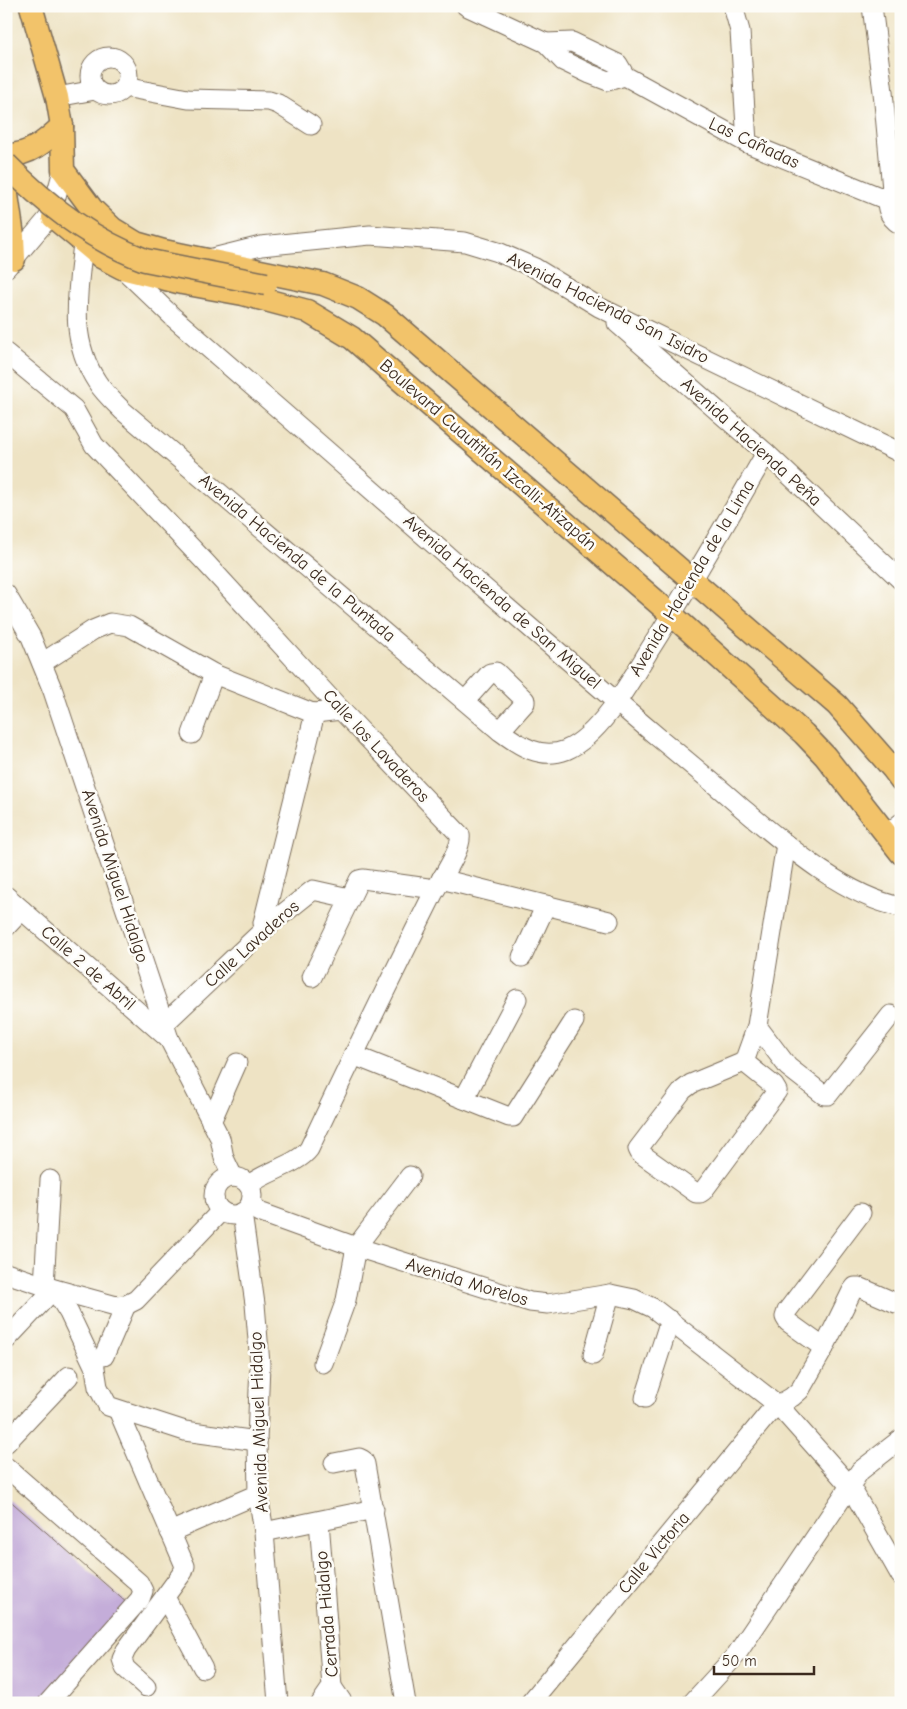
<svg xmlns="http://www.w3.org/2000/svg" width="907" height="1709" font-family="'Comic Neue',sans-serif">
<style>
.building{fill:#c4add9}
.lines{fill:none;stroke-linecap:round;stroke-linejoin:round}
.minor-casing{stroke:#7a6b58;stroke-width:21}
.major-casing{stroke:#7a6b58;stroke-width:25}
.minor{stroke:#fff;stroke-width:19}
.major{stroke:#f2c36a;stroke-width:22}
.major-bridge-casing{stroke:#7a6b58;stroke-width:25;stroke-linecap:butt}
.major-bridge{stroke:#f2c36a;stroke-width:22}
.labels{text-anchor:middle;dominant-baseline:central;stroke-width:5;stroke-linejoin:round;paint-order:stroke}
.street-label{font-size:18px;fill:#3b2a1e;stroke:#fdfcf7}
</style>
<rect width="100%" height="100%" fill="#fdfcf7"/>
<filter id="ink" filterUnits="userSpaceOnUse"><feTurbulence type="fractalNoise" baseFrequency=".02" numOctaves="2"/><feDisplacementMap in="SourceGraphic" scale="10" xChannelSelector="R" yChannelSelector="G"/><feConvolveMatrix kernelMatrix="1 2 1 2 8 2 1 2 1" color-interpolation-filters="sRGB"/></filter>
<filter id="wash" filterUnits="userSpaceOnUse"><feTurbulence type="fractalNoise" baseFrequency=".0096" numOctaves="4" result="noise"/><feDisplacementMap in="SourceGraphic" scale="20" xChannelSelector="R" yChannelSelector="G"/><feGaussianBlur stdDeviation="1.12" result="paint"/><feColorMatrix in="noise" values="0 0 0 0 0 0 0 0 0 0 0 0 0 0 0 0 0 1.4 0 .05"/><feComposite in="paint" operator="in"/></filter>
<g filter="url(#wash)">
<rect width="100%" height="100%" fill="#eee3c4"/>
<g id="blocks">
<path class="building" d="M 6,1497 L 128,1604 L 39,1703 L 6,1703 Z"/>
</g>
</g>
<g filter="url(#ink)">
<use href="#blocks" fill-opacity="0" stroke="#7a6b58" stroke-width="1"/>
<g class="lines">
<defs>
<g id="minor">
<path d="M 466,6 L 546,43 L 563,61 L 590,74 L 608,81 L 625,76"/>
<path d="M 733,6 L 740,31 L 747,143"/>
<path d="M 872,6 L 883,92 L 892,189"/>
<path d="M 546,43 L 572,42 L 618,64 L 625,76 L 747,143 L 887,200"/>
<circle cx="109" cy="76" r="19"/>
<path d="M 124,87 L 188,99 L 269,101 L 278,104 L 311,125"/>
<path d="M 57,97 L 95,90"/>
<path d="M 891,190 C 884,203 887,217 901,225"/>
<path d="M 83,243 C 78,293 68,338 97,382 C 104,393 114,402 123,411 L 500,731 C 520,746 541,760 566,750 C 601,735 631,680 650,649 C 691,585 728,519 766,453"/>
<path d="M 209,259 L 261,246 L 370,235 L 465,242 L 498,252 L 535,268 L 599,307 L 901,453"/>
<path d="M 6,268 L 51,215 L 63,170"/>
<path d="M 122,268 L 174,318 C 336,458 496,600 659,738 C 687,761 715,784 742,808 C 785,844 844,896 901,907"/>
<path d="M 617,323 L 766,453 L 901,580"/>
<path d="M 6,353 L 74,409 L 94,445 L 205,562 L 341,710 L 460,835 C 463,848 439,882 432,896 C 390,980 349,1064 309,1149 C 297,1165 266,1171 249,1185"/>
<path d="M 6,594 L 31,637 L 53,691 L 169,1039 L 220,1138 L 224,1158 L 233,1177"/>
<path d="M 42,663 L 93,630 L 110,623 L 129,626 L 214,674 L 310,712 L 315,713 L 341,710"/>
<path d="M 465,701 L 490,673 L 496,672 L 525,700 L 525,703 L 500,731"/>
<path d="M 192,734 L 214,674"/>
<path d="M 886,835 L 901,823"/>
<path d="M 441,879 L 609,921"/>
<path d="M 6,896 L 169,1039"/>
<path d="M 263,923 L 315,713"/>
<path d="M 6,927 L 22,910"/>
<path d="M 522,957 L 546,905"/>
<path d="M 312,977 L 359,880 L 363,879 L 435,889"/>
<path d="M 164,1024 L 269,925 L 313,890 L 349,898"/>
<path d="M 757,1026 L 788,1067 L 824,1095 L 828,1095 L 891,1015"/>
<path d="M 353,1055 L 509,1117 L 513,1117 L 574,1021"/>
<path d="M 744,1062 L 774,1086 L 777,1091 L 703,1191 L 700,1193 L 696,1193 L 640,1153 L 638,1149 L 683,1090 L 691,1084 L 744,1062 L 757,1026 L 786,844"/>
<path d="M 464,1099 L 517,999"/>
<path d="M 211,1122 L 237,1063"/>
<circle cx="233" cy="1196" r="19"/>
<path d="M 251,1205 L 259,1212 L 356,1247 L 530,1302 L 548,1304 L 610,1294 L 634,1299 L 653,1308 L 778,1405 L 850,1486 L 901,1576"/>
<path d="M 242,1213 L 255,1304 L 260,1364 L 257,1441 L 258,1494 L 264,1532 L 278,1703"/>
<path d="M 6,1273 L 54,1289 L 116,1306 L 126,1305 L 136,1300 L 221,1211"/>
<path d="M 44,1286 L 50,1180"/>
<path d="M 6,1340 L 54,1289 L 69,1313 L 95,1368 L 98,1387 L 108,1406 L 185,1431 L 257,1441"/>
<path d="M 824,1348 L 788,1322 L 785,1317 L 787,1311 L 861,1213"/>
<path d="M 593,1355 L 610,1294"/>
<path d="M 104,1356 L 126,1305"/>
<path d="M 323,1363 L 346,1300 L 356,1247 L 410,1176"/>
<path d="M 645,1398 L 670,1320"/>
<path d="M 118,1410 L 185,1566 L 183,1572 L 126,1650 L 122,1659 L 125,1668 L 146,1687"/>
<path d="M 6,1443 L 69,1376"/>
<path d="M 334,1463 L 359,1458 L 363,1460 L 365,1464 L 406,1703"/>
<path d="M 6,1467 L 139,1583 L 143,1591 L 140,1599 L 48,1703"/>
<path d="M 319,1521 L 332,1687 L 321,1703"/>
<path d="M 170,1532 L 258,1494"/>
<path d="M 264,1532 L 374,1509"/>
<path d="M 165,1597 L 203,1668"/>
<path d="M 332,1687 L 343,1703"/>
<path d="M 530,1703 L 768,1414 L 778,1405 L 792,1397 L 800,1390 L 824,1348 L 852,1291 L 855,1287 L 859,1287 L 896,1303"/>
<path d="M 692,1703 L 736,1655 L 860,1471 L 901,1439"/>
</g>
<g id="major">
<path d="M 31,6 L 57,97 L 62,126 L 63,170 L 92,209 L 113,229 L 136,243 L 164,251 L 323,284 L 358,298 L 385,315 L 837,705 L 893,769 L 901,780"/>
<path d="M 6,155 C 29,156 46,141 62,126"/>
<path d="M 6,188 L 13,236 L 14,259"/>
<path d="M 53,217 L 101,257 L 122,268 L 182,283 L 243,294 L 307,311 L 352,338 L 672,615 L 804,734 L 825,756 L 901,853"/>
</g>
</defs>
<use href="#minor" class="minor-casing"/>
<use href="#major" class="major-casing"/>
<use href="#minor" class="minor"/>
<use href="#major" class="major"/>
<defs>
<path id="major-bridge" d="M 6,164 C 45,204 92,240 145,260 L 266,284"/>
</defs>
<use href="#major-bridge" class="major-bridge-casing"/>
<use href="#major-bridge" class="major-bridge"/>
</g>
</g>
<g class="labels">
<g class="street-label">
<text transform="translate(754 143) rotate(25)">Las Cañadas</text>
<text transform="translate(608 308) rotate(27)">Avenida Hacienda San Isidro</text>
<text transform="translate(751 442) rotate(42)">Avenida Hacienda Peña</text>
<text transform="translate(488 455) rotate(41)">Boulevard Cuautitlán Izcalli-Atizapán</text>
<text transform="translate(297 558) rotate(40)">Avenida Hacienda de la Puntada</text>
<text transform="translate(692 578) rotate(-59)">Avenida Hacienda de la Lima</text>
<text transform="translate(502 602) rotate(41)">Avenida Hacienda de San Miguel</text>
<text transform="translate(376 746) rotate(47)">Calle los Lavaderos</text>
<text transform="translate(115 876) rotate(72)">Avenida Miguel Hidalgo</text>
<text transform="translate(252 944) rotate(-42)">Calle Lavaderos</text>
<text transform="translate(88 968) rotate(41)">Calle 2 de Abril</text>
<text transform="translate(467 1282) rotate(17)">Avenida Morelos</text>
<text transform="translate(259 1422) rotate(-92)">Avenida Miguel Hidalgo</text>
<text transform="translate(654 1553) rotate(-50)">Calle Victoria</text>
<text transform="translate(327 1614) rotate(-95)">Cerrada Hidalgo</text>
</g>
</g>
<rect width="907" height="1709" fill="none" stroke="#fdfcf7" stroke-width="25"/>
<path d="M714 1666v8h100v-8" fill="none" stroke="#3b2a1e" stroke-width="2.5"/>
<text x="722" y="1666" font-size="15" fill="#3b2a1e" stroke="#fdfcf7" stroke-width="4" paint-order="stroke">50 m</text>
</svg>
